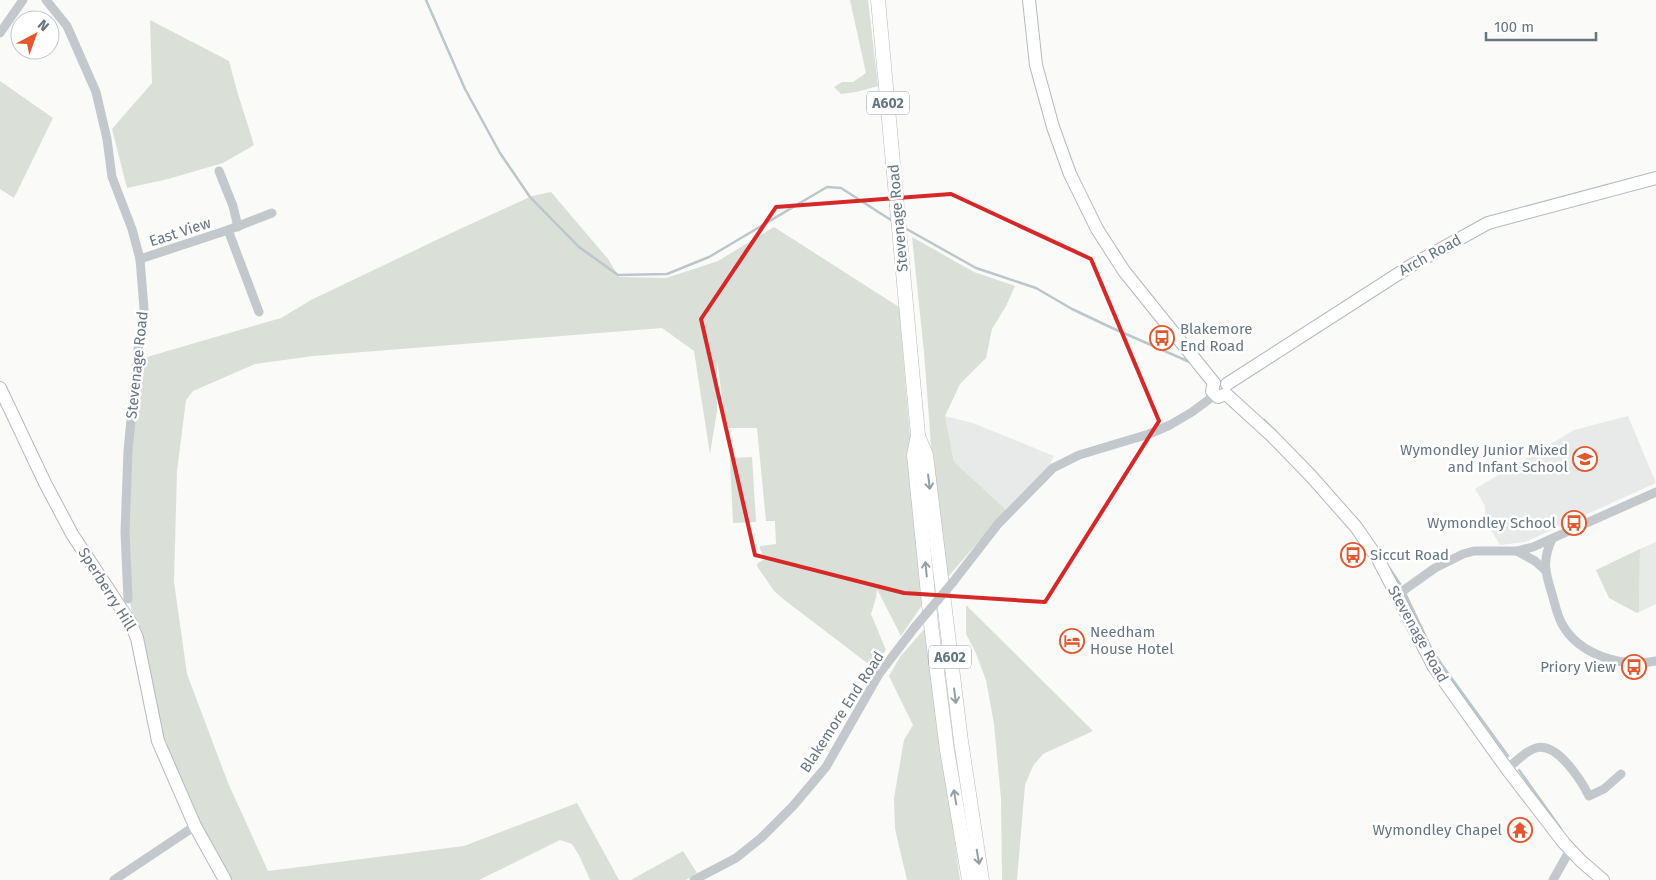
<svg xmlns="http://www.w3.org/2000/svg" width="1656" height="880" font-family="'Fira Sans',sans-serif">
<style>
.built{fill:#e8e9e9}
.green{fill:#dadfd7}
.lines{fill:none;stroke-linecap:round;stroke-linejoin:round}
.stream{stroke:#bbc7cb;stroke-width:2.5}
.secondary-casing{stroke:#b3babf;stroke-width:14}
.primary-casing{stroke:#b5babe;stroke-width:15}
.street{stroke:#c3c8cc;stroke-width:9}
.secondary{stroke:#fff;stroke-width:12}
.primary{stroke:#fff;stroke-width:14}
.street-bridge{stroke:#c3c8cc;stroke-width:9}
.oneway{stroke:#939fa8}
.marked{fill:none;stroke:#d62828;stroke-width:4;stroke-linejoin:round}
.labels{text-anchor:middle;dominant-baseline:central;stroke-width:5;stroke-linejoin:round;paint-order:stroke}
.shield{fill:#fff;stroke:#939fa8;stroke-width:1}
.shield-label{font-size:14px;font-weight:bold;fill:#657683}
.street-label{font-size:15px;fill:#657683;stroke:#fff}
.poi-label{font-size:15px;fill:#657683;stroke:#fff;text-anchor:end}
</style>
<rect width="100%" height="100%" fill="#fafaf8"/>
<g class="built">
<path d="M 945,416 L 973,423 L 1054,456 L 1051,462 L 1052,466 L 1007,512 L 954,462 Z"/>
<path d="M 1628,416 L 1656,483 L 1525,542 L 1500,545 L 1485,520 L 1485,506 L 1475,489 L 1574,430 Z"/>
<path d="M 1656,542 L 1656,604 L 1639,612 L 1640,549 Z"/>
</g>
<g class="green">
<path d="M 850,0 L 868,0 L 878,86 L 856,92 L 841,94 L 834,87 L 842,82 L 853,82 L 866,73 Z"/>
<path d="M 150,20 L 229,61 L 237,91 L 254,145 L 223,163 L 168,179 L 127,188 L 112,129 L 152,83 Z"/>
<path d="M 0,81 L 53,118 L 14,198 L 0,189 Z"/>
<path d="M 551,192 L 608,259 L 619,277 L 666,278 L 718,261 L 774,227 L 899,307 L 924,602 L 901,636 L 877,589 L 876,598 L 871,614 L 886,650 L 881,657 L 867,663 L 782,598 L 774,591 L 757,566 L 758,563 L 765,559 L 760,549 L 760,546 L 776,544 L 775,521 L 766,521 L 757,428 L 728,428 L 726,423 L 717,361 L 717,411 L 710,454 L 694,351 L 662,328 L 313,356 L 255,364 L 193,391 L 186,400 L 177,471 L 174,582 L 187,674 L 228,783 L 268,871 L 464,846 L 577,803 L 619,880 L 590,880 L 579,855 L 572,844 L 560,840 L 479,880 L 229,880 L 191,806 L 161,739 L 134,622 L 130,602 L 128,532 L 131,458 L 140,359 L 281,318 L 311,300 L 447,235 L 532,196 Z"/>
<path d="M 912,237 L 974,272 L 1015,286 L 1006,306 L 992,329 L 986,358 L 960,384 L 945,416 L 954,462 L 1006,510 L 946,579 L 932,458 L 924,352 Z"/>
<path d="M 752,457 L 756,522 L 733,523 L 730,458 Z"/>
<path d="M 1640,549 L 1639,612 L 1637,613 L 1609,598 L 1596,570 Z"/>
<path d="M 966,605 L 1093,731 L 1043,754 L 1033,766 L 1025,785 L 1017,880 L 1002,880 L 1001,799 L 994,724 L 986,680 L 975,651 L 966,634 Z"/>
<path d="M 926,627 L 960,880 L 907,880 L 895,829 L 894,798 L 904,740 L 913,725 L 889,676 L 900,657 Z"/>
<path d="M 683,851 L 697,873 L 686,880 L 631,880 Z"/>
</g>
<g class="lines">
<g class="stream">
<path d="M 426,0 L 465,89 L 500,153 L 530,197 L 579,247 L 618,275 L 667,274 L 709,257 L 827,187 L 841,188 L 894,222"/>
<path d="M 903,227 L 976,268 L 1036,288 L 1072,309 L 1110,327 L 1192,363"/>
<path d="M 1264,420 L 1278,434"/>
<path d="M 1390,569 L 1400,584"/>
<path d="M 1405,593 L 1432,650 L 1442,665 L 1508,756"/>
<path d="M 1519,770 L 1561,829"/>
</g>
<defs>
<g id="secondary">
<path d="M 1029,0 L 1036,65 L 1053,127 L 1070,174 L 1097,229 L 1124,271 L 1214,383"/>
<path d="M 1214,383 L 1212,391 L 1218,397 L 1226,394"/>
<path d="M 1227,384 L 1412,265 L 1488,223 L 1656,178"/>
<path d="M 0,388 L 45,483 L 72,534 L 130,622 L 137,638 L 158,741 L 195,826 L 225,880"/>
<path d="M 1226,394 L 1271,435 L 1311,476 L 1356,527 L 1378,559 L 1434,667 L 1507,769 L 1564,843 L 1581,861 L 1603,880"/>
</g>
<g id="primary">
<path d="M 878,0 L 918,435 L 914,455 L 931,624 L 947,750 L 969,880"/>
<path d="M 918,436 L 926,455 L 961,741 L 982,880"/>
</g>
</defs>
<use href="#secondary" class="secondary-casing"/>
<use href="#primary" class="primary-casing"/>
<g class="street">
<path d="M 46,0 L 67,26 L 96,92 L 107,139 L 112,177 L 132,229 L 140,259 L 144,309 L 137,357 L 128,451 L 125,532 L 128,599"/>
<path d="M 0,33 L 23,0"/>
<path d="M 219,171 L 233,206 L 238,227"/>
<path d="M 228,230 L 259,312"/>
<path d="M 140,259 L 228,230 L 272,213"/>
<path d="M 1552,539 C 1542,561 1545,572 1552,594 C 1555,604 1557,615 1562,624 C 1579,655 1622,668 1656,661"/>
<path d="M 1517,551 L 1535,561 L 1545,570"/>
<path d="M 953,582 L 998,524 L 1053,468 L 1079,455 L 1149,434 L 1170,425 L 1192,412 L 1215,395"/>
<path d="M 1397,595 L 1435,568 L 1463,554 L 1474,551 L 1517,551 L 1533,547 L 1656,492"/>
<path d="M 1507,769 C 1516,762 1525,751 1536,748 C 1557,742 1581,780 1589,796 L 1604,789 L 1621,774"/>
<path d="M 114,880 L 195,826"/>
<path d="M 694,880 L 736,858 L 761,838 L 793,806 L 826,767 L 879,674 L 915,627"/>
<path d="M 1553,880 L 1570,850"/>
</g>
<use href="#secondary" class="secondary"/>
<use href="#primary" class="primary"/>
<path class="street-bridge" d="M 915,627 L 953,582"/>
</g>
<defs><path id="oneway-shaft" d="M-6 0H5M1.5-3L5.5 0L1.5 3" fill="none" stroke-width="1.6" stroke-linecap="round" stroke-linejoin="round" transform="scale(1.25)"/></defs>
<g class="oneway">
<use href="#oneway-shaft" transform="translate(929 482) rotate(83)"/>
<use href="#oneway-shaft" transform="translate(926 569) rotate(-96)"/>
<use href="#oneway-shaft" transform="translate(955 696) rotate(83)"/>
<use href="#oneway-shaft" transform="translate(955 797) rotate(-100)"/>
<use href="#oneway-shaft" transform="translate(978 857) rotate(80)"/>
</g>
<path class="marked" d="M 951,194 L 1091,259 L 1159,421 L 1045,602 L 904,593 L 755,555 L 701,319 L 776,207 Z"/>
<defs>
<symbol id="bus-ring" viewBox="-11 -11 22 22"><circle r="9.5" fill="#fff" stroke="#e4572e" stroke-width="1.5"/><path d="M-5-6H5V4H4V6H2V4H-2V6H-4V4H-5ZM-3.5-4V0h7V-4ZM-3.5 1.2v1.5H-2V1.2ZM2 1.2v1.5H3.5V1.2Z" fill="#e4572e"/></symbol>
<symbol id="school-ring" viewBox="-11 -11 22 22"><circle r="9.5" fill="#fff" stroke="#e4572e" stroke-width="1.5"/><path d="M0-5L7-2L0 1L-7-2ZM-4 1L0 2.5L4 1V4Q0 6-4 4Z" fill="#e4572e"/></symbol>
<symbol id="hotel-ring" viewBox="-11 -11 22 22"><circle r="9.5" fill="#fff" stroke="#e4572e" stroke-width="1.5"/><path d="M-6-4.5h1.5V1H6V5H4.5V3h-9V5H-6ZM-4 0a1.8 1.8 0 1 1 3.6 0ZM.5 0V-2.5h3Q6-2.5 6 0Z" fill="#e4572e"/></symbol>
<symbol id="temple-ring" viewBox="-11 -11 22 22"><circle r="9.5" fill="#fff" stroke="#e4572e" stroke-width="1.5"/><path d="M0-6L5-2H3V0L6.5 2.5H4V6H1.5V3h-3V6H-4V2.5H-6.5L-3 0V-2H-5Z" fill="#e4572e"/></symbol>
</defs>
<g fill-rule="evenodd">
<use href="#bus-ring" x="1148" y="324" width="28" height="28"/>
<use href="#school-ring" x="1571" y="445" width="28" height="28"/>
<use href="#bus-ring" x="1560" y="509" width="28" height="28"/>
<use href="#bus-ring" x="1339" y="541" width="28" height="28"/>
<use href="#hotel-ring" x="1058" y="627" width="28" height="28"/>
<use href="#bus-ring" x="1620" y="653" width="28" height="28"/>
<use href="#temple-ring" x="1506" y="816" width="28" height="28"/>
</g>
<g class="labels">
<g class="shield">
<rect x="867" y="91.5" width="42" height="23" rx="4"/>
<rect x="929" y="645.5" width="42" height="23" rx="4"/>
</g>
<g class="shield-label">
<text x="888" y="103">A602</text>
<text x="950" y="657">A602</text>
</g>
<g class="street-label">
<text transform="translate(898 218) rotate(-95)">Stevenage Road</text>
<text transform="translate(180 232) rotate(-18)">East View</text>
<text transform="translate(1430 255) rotate(-29)">Arch Road</text>
<text transform="translate(137 365) rotate(-84)">Stevenage Road</text>
<text transform="translate(107 589) rotate(58)">Sperberry Hill</text>
<text transform="translate(1418 634) rotate(61)">Stevenage Road</text>
<text transform="translate(842 712) rotate(-57)">Blakemore End Road</text>
</g>
<g class="poi-label">
<text x="1180" y="329" text-anchor="start">Blakemore<tspan x="1180" dy="17">End Road</tspan></text>
<text x="1568" y="450">Wymondley Junior Mixed<tspan x="1568" dy="17">and Infant School</tspan></text>
<text x="1556" y="523">Wymondley School</text>
<text x="1370" y="555" text-anchor="start">Siccut Road</text>
<text x="1090" y="632" text-anchor="start">Needham<tspan x="1090" dy="17">House Hotel</tspan></text>
<text x="1616" y="667">Priory View</text>
<text x="1502" y="830">Wymondley Chapel</text>
</g>
</g>
<g transform="translate(35 35) rotate(41)"><circle r="24" fill="#ffffff" stroke="#c1c8cd"/>
<path d="M0-4L9 19L0 12L-9 19Z" fill="#e4572e"/>
<text y="-8" font-size="14" font-weight="bold" text-anchor="middle" fill="#657683">N</text>
</g>
<path d="M1486 32v8h110v-8" fill="none" stroke="#657683" stroke-width="2.5"/>
<text x="1494" y="32" font-size="15" fill="#657683" stroke="#ffffff" stroke-width="4" paint-order="stroke">100 m</text>
</svg>
